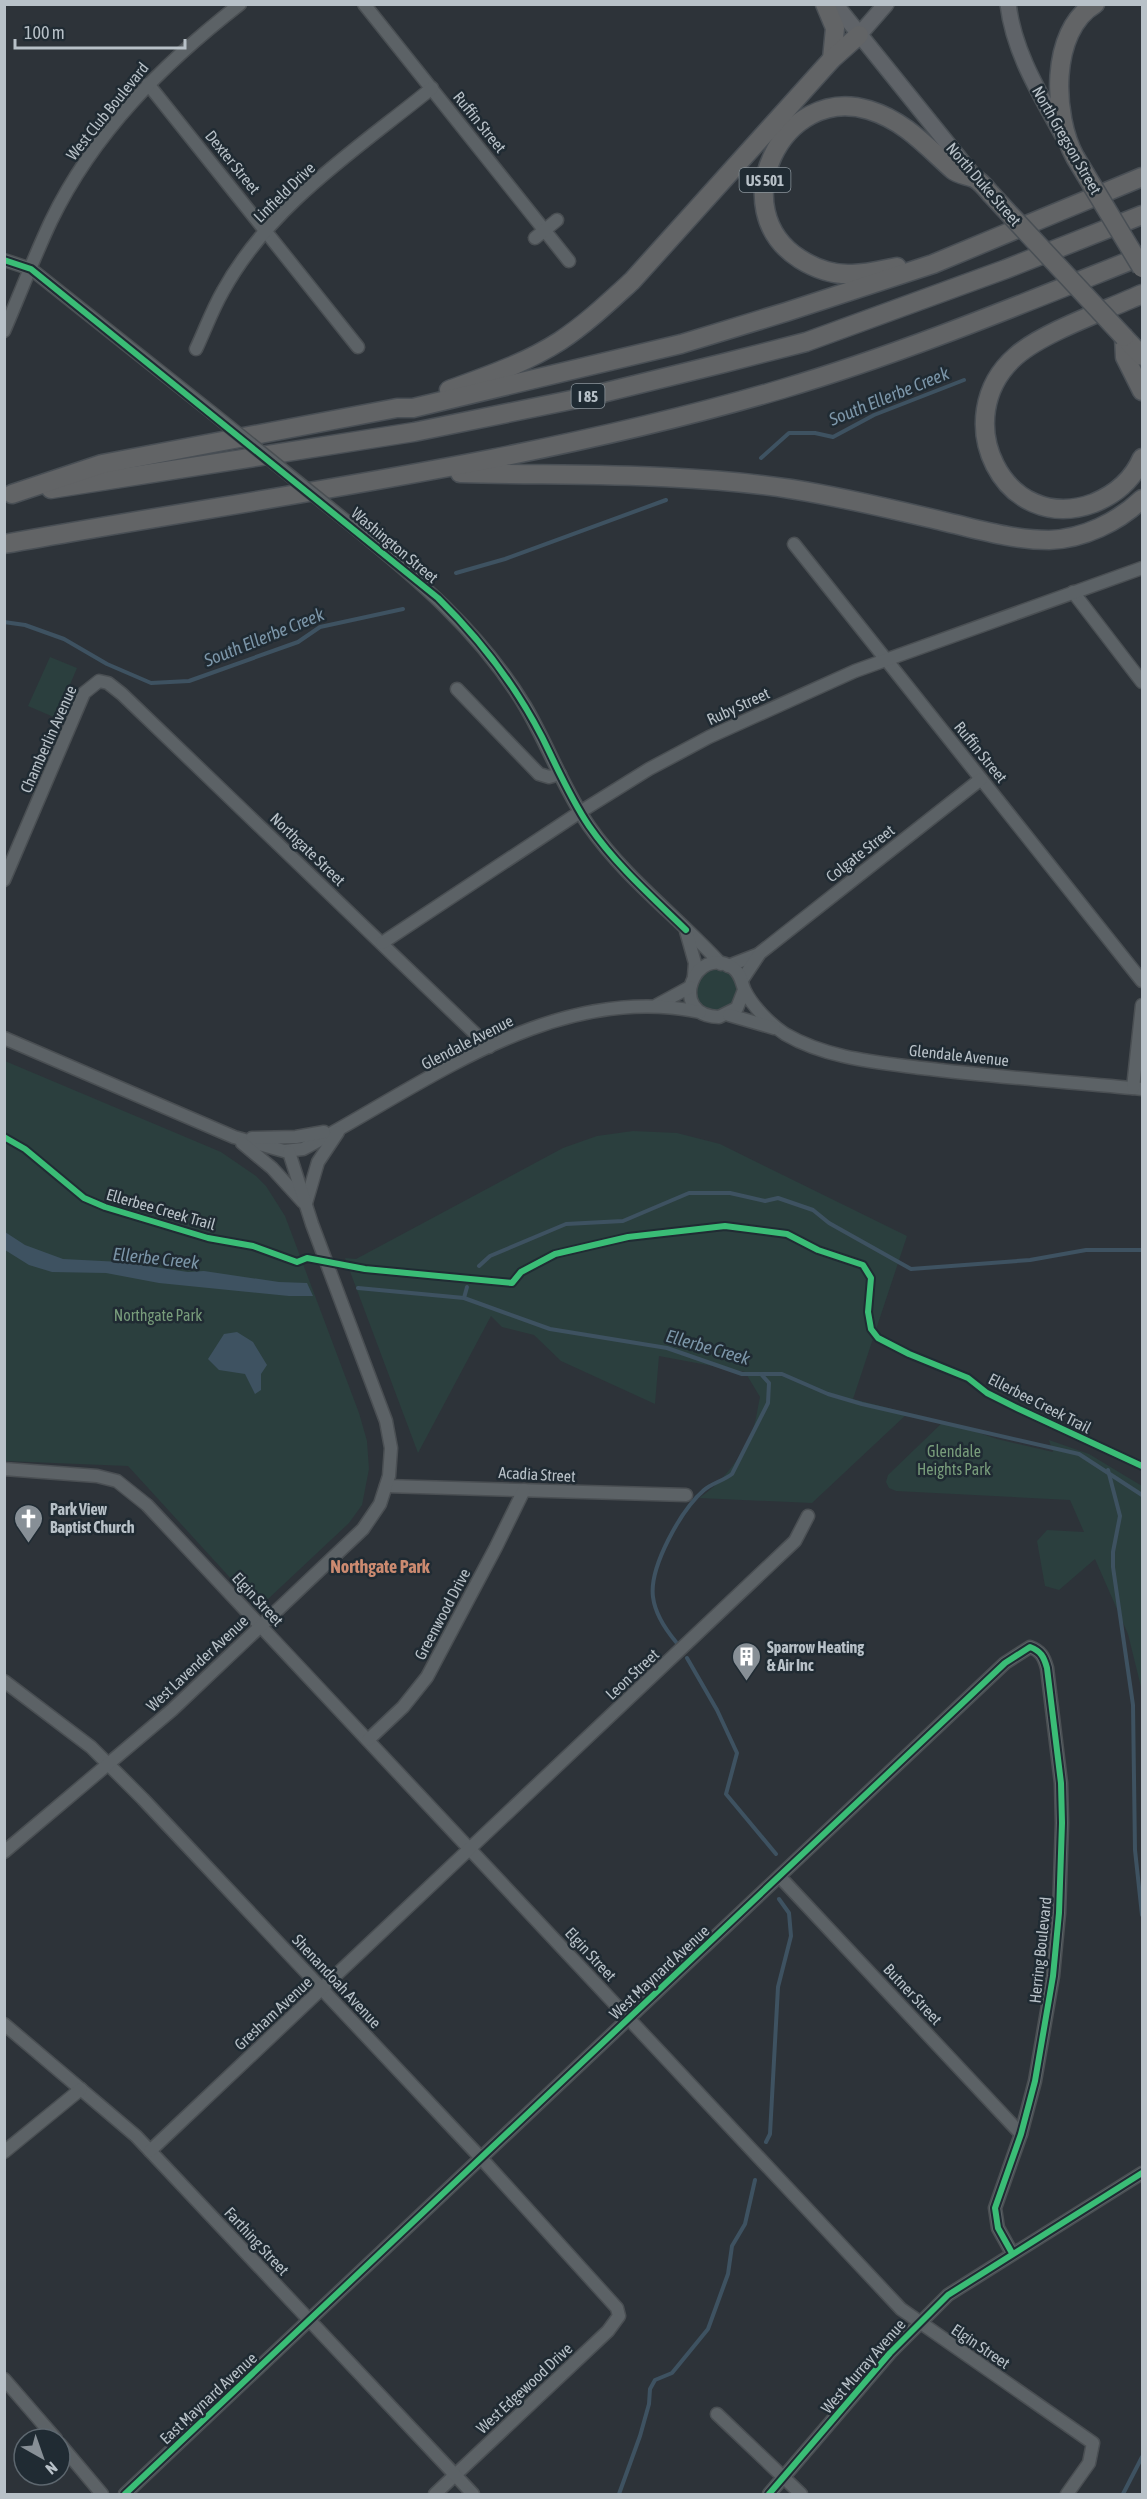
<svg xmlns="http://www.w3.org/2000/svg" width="1147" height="2499" font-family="'Asap Condensed',sans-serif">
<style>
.green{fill:#2b3f3e}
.water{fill:#3e5261}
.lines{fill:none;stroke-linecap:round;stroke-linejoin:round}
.stream{stroke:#3e5261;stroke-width:4}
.minor-casing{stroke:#4a4f53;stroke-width:15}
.major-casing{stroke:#4a5055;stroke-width:18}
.highway-casing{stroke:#494f55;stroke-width:21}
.minor{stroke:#5c6266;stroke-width:12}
.major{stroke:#5f6368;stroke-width:15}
.highway{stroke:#626466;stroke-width:18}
.minor-bridge-casing{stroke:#4a4f53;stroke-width:15;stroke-linecap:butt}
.highway-bridge-casing{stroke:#494f55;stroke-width:21;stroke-linecap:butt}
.minor-bridge{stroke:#5c6266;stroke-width:12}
.highway-bridge{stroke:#626466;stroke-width:18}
.cycleway-casing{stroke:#202b33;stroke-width:10}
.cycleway{stroke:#3abd76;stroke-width:6}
.labels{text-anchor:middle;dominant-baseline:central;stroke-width:5;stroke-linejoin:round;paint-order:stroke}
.shield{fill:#202b33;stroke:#8a949b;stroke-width:1.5}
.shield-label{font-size:15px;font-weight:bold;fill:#b8c1c8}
.street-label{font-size:16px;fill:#b8c1c8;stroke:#202b33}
.park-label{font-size:16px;fill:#789c7b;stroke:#202b33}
.poi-label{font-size:16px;font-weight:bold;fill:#b8c1c8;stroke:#202b33;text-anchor:start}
.water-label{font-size:18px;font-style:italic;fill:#7c96a9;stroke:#202b33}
.neighbourhood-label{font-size:18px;font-weight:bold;fill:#cb8a70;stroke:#202b33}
</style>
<rect width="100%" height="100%" fill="#2d3339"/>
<g class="green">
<path d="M 50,657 L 77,668 L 56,718 L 28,706 Z"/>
<circle cx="717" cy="990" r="22"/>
<path d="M 5,1061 L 221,1152 L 256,1176 L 266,1186 L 285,1216 L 359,1413 L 367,1441 L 369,1469 L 362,1505 L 349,1523 L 267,1600 L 255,1605 L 128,1466 L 5,1461 Z"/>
<path d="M 633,1131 L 677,1133 L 720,1144 L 907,1236 L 853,1399 L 908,1413 L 812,1503 L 699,1498 C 719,1485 737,1463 748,1442 C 755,1429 757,1411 760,1397 L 745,1372 L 659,1356 L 655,1404 L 561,1361 L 534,1335 L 502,1327 L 491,1316 L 418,1453 L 345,1258 L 356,1259 L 563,1148 L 597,1136 Z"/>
<path d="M 944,1421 L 997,1439 L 1053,1452 L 1049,1440 L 1089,1454 L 1142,1486 L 1142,1691 L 1128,1634 L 1095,1559 L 1059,1590 L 1045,1586 L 1037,1541 L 1047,1530 L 1084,1532 L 1070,1500 L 896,1491 L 889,1488 L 886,1482 L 888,1475 Z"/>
</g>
<g class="water">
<path d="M 5,1232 L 25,1245 L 63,1259 L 121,1262 L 188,1272 L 204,1271 L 279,1282 L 307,1283 L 313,1296 L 289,1296 L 159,1283 L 106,1273 L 52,1272 L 29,1265 L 5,1250 Z"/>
<path d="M 237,1332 L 253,1342 L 267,1365 L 261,1374 L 261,1390 L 255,1394 L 245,1374 L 219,1370 L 208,1359 L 224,1334 Z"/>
</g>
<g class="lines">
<g class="stream">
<path d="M 761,458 L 789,433 L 815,433 L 833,437 L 874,415 L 964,380"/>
<path d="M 456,573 L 505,559 L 666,500"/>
<path d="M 4,622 L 25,625 L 64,639 L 107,664 L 151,683 L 189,681 L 298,642 L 320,627 L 403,609"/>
<path d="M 479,1266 L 490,1256 L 566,1224 L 623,1221 L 689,1193 L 730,1193 L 765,1201 L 778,1198 L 813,1210 L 829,1223 L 911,1269 L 1030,1260 L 1086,1250 L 1142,1250"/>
<path d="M 358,1288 L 464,1298 L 550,1329 L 667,1348 L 742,1374 L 782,1374 L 828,1394 L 862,1404 L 1079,1454 L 1142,1495"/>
<path d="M 464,1298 L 467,1287"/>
<path d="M 1108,1470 L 1120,1516 L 1113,1552 L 1113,1567 L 1133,1705 L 1135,1850 L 1142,1915"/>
<path d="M 676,1642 C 666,1630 655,1613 653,1597 C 649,1567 681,1510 704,1490 C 712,1483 723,1481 732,1474 L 768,1403 L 769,1383 L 761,1374"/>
<path d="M 687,1658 L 717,1710 L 737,1753 L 726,1794 L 776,1854"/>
<path d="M 766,2142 L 770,2134 L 778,1987 L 791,1936 L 789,1913 L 779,1899"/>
<path d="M 619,2494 L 640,2436 L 649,2404 L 650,2389 L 655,2380 L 672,2373 L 708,2329 L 728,2274 L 732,2246 L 745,2224 L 755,2180"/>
<path d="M 1123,2494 L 1142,2457"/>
</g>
<defs>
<g id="minor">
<path d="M 364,4 L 569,261"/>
<path d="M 148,84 L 358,347"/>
<path d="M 535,238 L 557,220"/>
<path d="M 4,260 L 31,269 L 211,412"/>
<path d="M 4,331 C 20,294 34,257 51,221 C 94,132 163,64 240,4"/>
<path d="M 196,349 C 205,330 212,310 223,291 C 270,205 357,149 432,88"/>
<path d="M 346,521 C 414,576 479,630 525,706 C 548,745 563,788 589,826 C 626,879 678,917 721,964"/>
<path d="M 794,544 L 1142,981"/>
<path d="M 1073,592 L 1142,682"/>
<path d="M 457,689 L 539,774 L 549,777 L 560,774"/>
<path d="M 4,880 L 84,693 L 99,681 L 108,683 L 122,694 L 489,1047"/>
<path d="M 686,931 L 695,963 L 694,976"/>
<path d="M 382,943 L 580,812 L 649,769 L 709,737 L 855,671 L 1142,568"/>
<path d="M 728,966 L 759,954"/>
<path d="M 742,980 L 760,953 L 981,779"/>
<path d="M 744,990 L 737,1008 L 719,1017 C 666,1016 695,942 733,968 C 742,975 741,983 745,991 C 753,1007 771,1025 785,1034 C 826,1058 875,1062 921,1068 C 995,1077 1069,1082 1142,1089"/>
<path d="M 657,1005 L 690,987"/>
<path d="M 729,1015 L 774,1028"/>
<path d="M 4,1038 L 234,1137 L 284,1151 L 303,1149 C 424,1085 554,981 700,1012"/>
<path d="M 1133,1088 L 1142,1005"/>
<path d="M 252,1138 L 296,1137 L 324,1132"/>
<path d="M 242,1143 L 272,1168 L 303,1202"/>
<path d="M 306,1203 L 318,1162 L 338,1132"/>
<path d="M 4,1469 L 97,1476 L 117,1481 L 147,1505 L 901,2309 L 1093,2443 L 1089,2463 L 1067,2494"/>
<path d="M 386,1486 L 686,1495"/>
<path d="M 4,1681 L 91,1747 L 143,1799 L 481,2158 L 617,2308 L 619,2316 L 608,2331 L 435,2494"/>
<path d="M 368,1740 L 403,1707 L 427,1677 L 496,1547 L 524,1490"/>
<path d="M 4,1852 L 172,1710 L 363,1529 L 380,1504 L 389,1476 L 391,1448 L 386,1421 L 312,1224 L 289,1152"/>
<path d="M 780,1877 L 1021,2134"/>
<path d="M 4,2024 L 136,2136 L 473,2494"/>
<path d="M 150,2151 L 795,1541 L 808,1516"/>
<path d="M 4,2152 L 81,2089"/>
<path d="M 4,2379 L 56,2439"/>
<path d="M 717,2414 L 801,2494"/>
<path d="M 60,2444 L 102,2494"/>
<path d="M 125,2494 L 1005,1663 L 1030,1647 C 1041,1651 1044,1657 1047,1668 L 1061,1783 L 1062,1823 L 1059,1913 L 1053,1976 L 1035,2081 L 1021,2134 L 995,2208 L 998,2228 L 1012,2253"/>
<path d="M 769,2494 L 890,2353 L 948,2295 L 1142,2173"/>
</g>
<g id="major">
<path d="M 835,4 L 976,179"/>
<path d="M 1008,4 C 1014,53 1040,94 1063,136"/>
<path d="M 859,35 L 886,4"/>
</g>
<g id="highway">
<path d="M 825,4 L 835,28 L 832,59"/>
<path d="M 1075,157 C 1053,117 1049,31 1095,4"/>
<path d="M 897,267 C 882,270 867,274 852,274 C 833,275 816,269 800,259 C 722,210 782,83 869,110 C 905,121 926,146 953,170 C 959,175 967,175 974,178 C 980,181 986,188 990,193"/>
<path d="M 1142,294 C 1107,310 1043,332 1016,356 C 946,417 1004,537 1094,503 C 1116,494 1133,479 1142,458"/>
<path d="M 1124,337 L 1125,357 L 1142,391"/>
<path d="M 1124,337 L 1142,356"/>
<path d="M 449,390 C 487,376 526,363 560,341 C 586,324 609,302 632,281 L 832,59 L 859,35"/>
<path d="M 460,473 C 571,476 680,472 791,489 C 842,497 891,509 942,521 C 977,529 1012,540 1049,540 C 1083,539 1118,522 1142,499"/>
<path d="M 51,489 L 414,432 L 586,397 L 724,363 L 806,342 L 1006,269 L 1142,215"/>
<path d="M 12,494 L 102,464 L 397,408 L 413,408 L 681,344 L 786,312 L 933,264 L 1142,177"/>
<path d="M 4,544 C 264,497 528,464 782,389 C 904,353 1024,303 1142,256"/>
</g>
</defs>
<use href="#minor" class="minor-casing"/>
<use href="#major" class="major-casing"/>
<use href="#highway" class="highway-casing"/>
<use href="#minor" class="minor"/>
<use href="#major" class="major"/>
<use href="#highway" class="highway"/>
<defs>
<path id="minor-bridge" d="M 211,412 L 346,521"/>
<g id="highway-bridge">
<path d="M 1075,157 L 1142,268"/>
<path d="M 990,193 L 1124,337"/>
</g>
</defs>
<use href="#minor-bridge" class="minor-bridge-casing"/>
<use href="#highway-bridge" class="highway-bridge-casing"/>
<use href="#minor-bridge" class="minor-bridge"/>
<use href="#highway-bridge" class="highway-bridge"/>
<defs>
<g id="cycleway">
<path d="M 4,260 L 31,269 L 438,598 C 480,639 515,685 542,737 C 557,767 570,798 589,826 C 616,865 652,897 686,930"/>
<path d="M 4,1137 L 25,1149 L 84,1198 L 105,1207 L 208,1238 L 253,1246 L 297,1262 L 307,1258 L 365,1269 L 512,1283 L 521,1272 L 555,1254 L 628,1237 L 725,1226 L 787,1234 L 818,1250 L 863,1265 L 871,1278 L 868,1312 L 871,1329 L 878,1338 L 909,1354 L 968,1378 L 987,1393 L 1019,1409 L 1142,1466"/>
<path d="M 125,2494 L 1005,1663 L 1030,1647 C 1041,1651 1044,1657 1047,1668 L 1061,1783 L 1062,1823 L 1059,1913 L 1053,1976 L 1035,2081 L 1021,2134 L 995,2208 L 998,2228 L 1012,2253"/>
<path d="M 769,2494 L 890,2353 L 948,2295 L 1142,2173"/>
</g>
</defs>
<use href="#cycleway" class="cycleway-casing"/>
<use href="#cycleway" class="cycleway"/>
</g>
<defs>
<symbol id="church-pin" viewBox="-11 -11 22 30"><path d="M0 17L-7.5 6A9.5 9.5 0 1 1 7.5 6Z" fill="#878f96" stroke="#202b33"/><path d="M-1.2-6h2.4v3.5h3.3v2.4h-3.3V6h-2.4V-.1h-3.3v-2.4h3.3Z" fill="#fff"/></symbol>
<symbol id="building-pin" viewBox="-11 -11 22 30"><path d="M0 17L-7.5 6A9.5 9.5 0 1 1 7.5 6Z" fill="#878f96" stroke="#202b33"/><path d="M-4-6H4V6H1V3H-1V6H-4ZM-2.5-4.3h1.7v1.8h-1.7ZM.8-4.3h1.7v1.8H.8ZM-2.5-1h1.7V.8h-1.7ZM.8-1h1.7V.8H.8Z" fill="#fff"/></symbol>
</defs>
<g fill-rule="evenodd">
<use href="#church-pin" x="12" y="1502" width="33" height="45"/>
<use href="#building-pin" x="730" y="1640" width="33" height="45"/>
</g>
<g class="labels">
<g class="shield">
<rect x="739.5" y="168" width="51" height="24" rx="4.5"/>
<rect x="571.5" y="384" width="33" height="24" rx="4.5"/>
</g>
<g class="shield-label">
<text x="765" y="180">US 501</text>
<text x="588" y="396">I 85</text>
</g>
<g class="street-label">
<text transform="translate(107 111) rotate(-51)">West Club Boulevard</text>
<text transform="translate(480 122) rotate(51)">Ruffin Street</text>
<text transform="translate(1067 140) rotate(60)">North Gregson Street</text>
<text transform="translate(233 162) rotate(51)">Dexter Street</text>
<text transform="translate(984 184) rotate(49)">North Duke Street</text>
<text transform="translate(284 192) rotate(-44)">Linfield Drive</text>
<text transform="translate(395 545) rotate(40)">Washington Street</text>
<text transform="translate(738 706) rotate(-25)">Ruby Street</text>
<text transform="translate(48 739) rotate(-66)">Chamberlin Avenue</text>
<text transform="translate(981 752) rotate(51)">Ruffin Street</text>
<text transform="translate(308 849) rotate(44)">Northgate Street</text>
<text transform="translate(860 853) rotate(-38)">Colgate Street</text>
<text transform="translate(467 1042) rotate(-27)">Glendale Avenue</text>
<text transform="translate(959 1055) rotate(6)">Glendale Avenue</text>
<text transform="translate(161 1209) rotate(16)">Ellerbee Creek Trail</text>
<text transform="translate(1040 1403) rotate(27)">Ellerbee Creek Trail</text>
<text transform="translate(537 1474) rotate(3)">Acadia Street</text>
<text transform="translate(258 1599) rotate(47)">Elgin Street</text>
<text transform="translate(442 1614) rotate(-62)">Greenwood Drive</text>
<text transform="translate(197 1663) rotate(-43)">West Lavender Avenue</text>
<text transform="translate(632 1674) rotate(-43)">Leon Street</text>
<text transform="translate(1040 1950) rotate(-84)">Herring Boulevard</text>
<text transform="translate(591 1954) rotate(47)">Elgin Street</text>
<text transform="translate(659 1972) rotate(-43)">West Maynard Avenue</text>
<text transform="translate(337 1981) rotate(47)">Shenandoah Avenue</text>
<text transform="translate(913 1994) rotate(47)">Butner Street</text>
<text transform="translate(273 2013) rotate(-43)">Gresham Avenue</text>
<text transform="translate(257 2241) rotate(47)">Farthing Street</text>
<text transform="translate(981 2346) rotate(34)">Elgin Street</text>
<text transform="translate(863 2366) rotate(-49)">West Murray Avenue</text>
<text transform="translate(524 2388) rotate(-43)">West Edgewood Drive</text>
<text transform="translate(208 2398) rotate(-43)">East Maynard Avenue</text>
</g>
<g class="park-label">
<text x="158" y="1315">Northgate Park</text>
<text x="954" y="1451">Glendale<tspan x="954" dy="18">Heights Park</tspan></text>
</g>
<g class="poi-label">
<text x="50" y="1509">Park View<tspan x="50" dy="18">Baptist Church</tspan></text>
<text x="767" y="1647">Sparrow Heating<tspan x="767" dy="18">&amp; Air Inc</tspan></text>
</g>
<g class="water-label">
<text transform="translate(889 396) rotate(-22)">South Ellerbe Creek</text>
<text transform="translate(264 637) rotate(-22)">South Ellerbe Creek</text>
<text transform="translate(156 1258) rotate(6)">Ellerbe Creek</text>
<text transform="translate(708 1347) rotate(16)">Ellerbe Creek</text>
</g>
<g class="neighbourhood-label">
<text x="380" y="1566">Northgate Park</text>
</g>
</g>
<rect width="1147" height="2499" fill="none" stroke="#b8c1c8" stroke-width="12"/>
<g transform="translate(42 2457) rotate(140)"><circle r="28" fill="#202b33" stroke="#5d676f" stroke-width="1.5"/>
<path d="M0-4.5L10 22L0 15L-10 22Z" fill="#878f96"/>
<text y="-9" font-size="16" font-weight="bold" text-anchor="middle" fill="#b8c1c8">N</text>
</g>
<path d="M15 39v9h170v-9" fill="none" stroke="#b8c1c8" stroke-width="3"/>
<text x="24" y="39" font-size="18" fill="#b8c1c8" stroke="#202b33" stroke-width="4.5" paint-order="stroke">100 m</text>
</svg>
